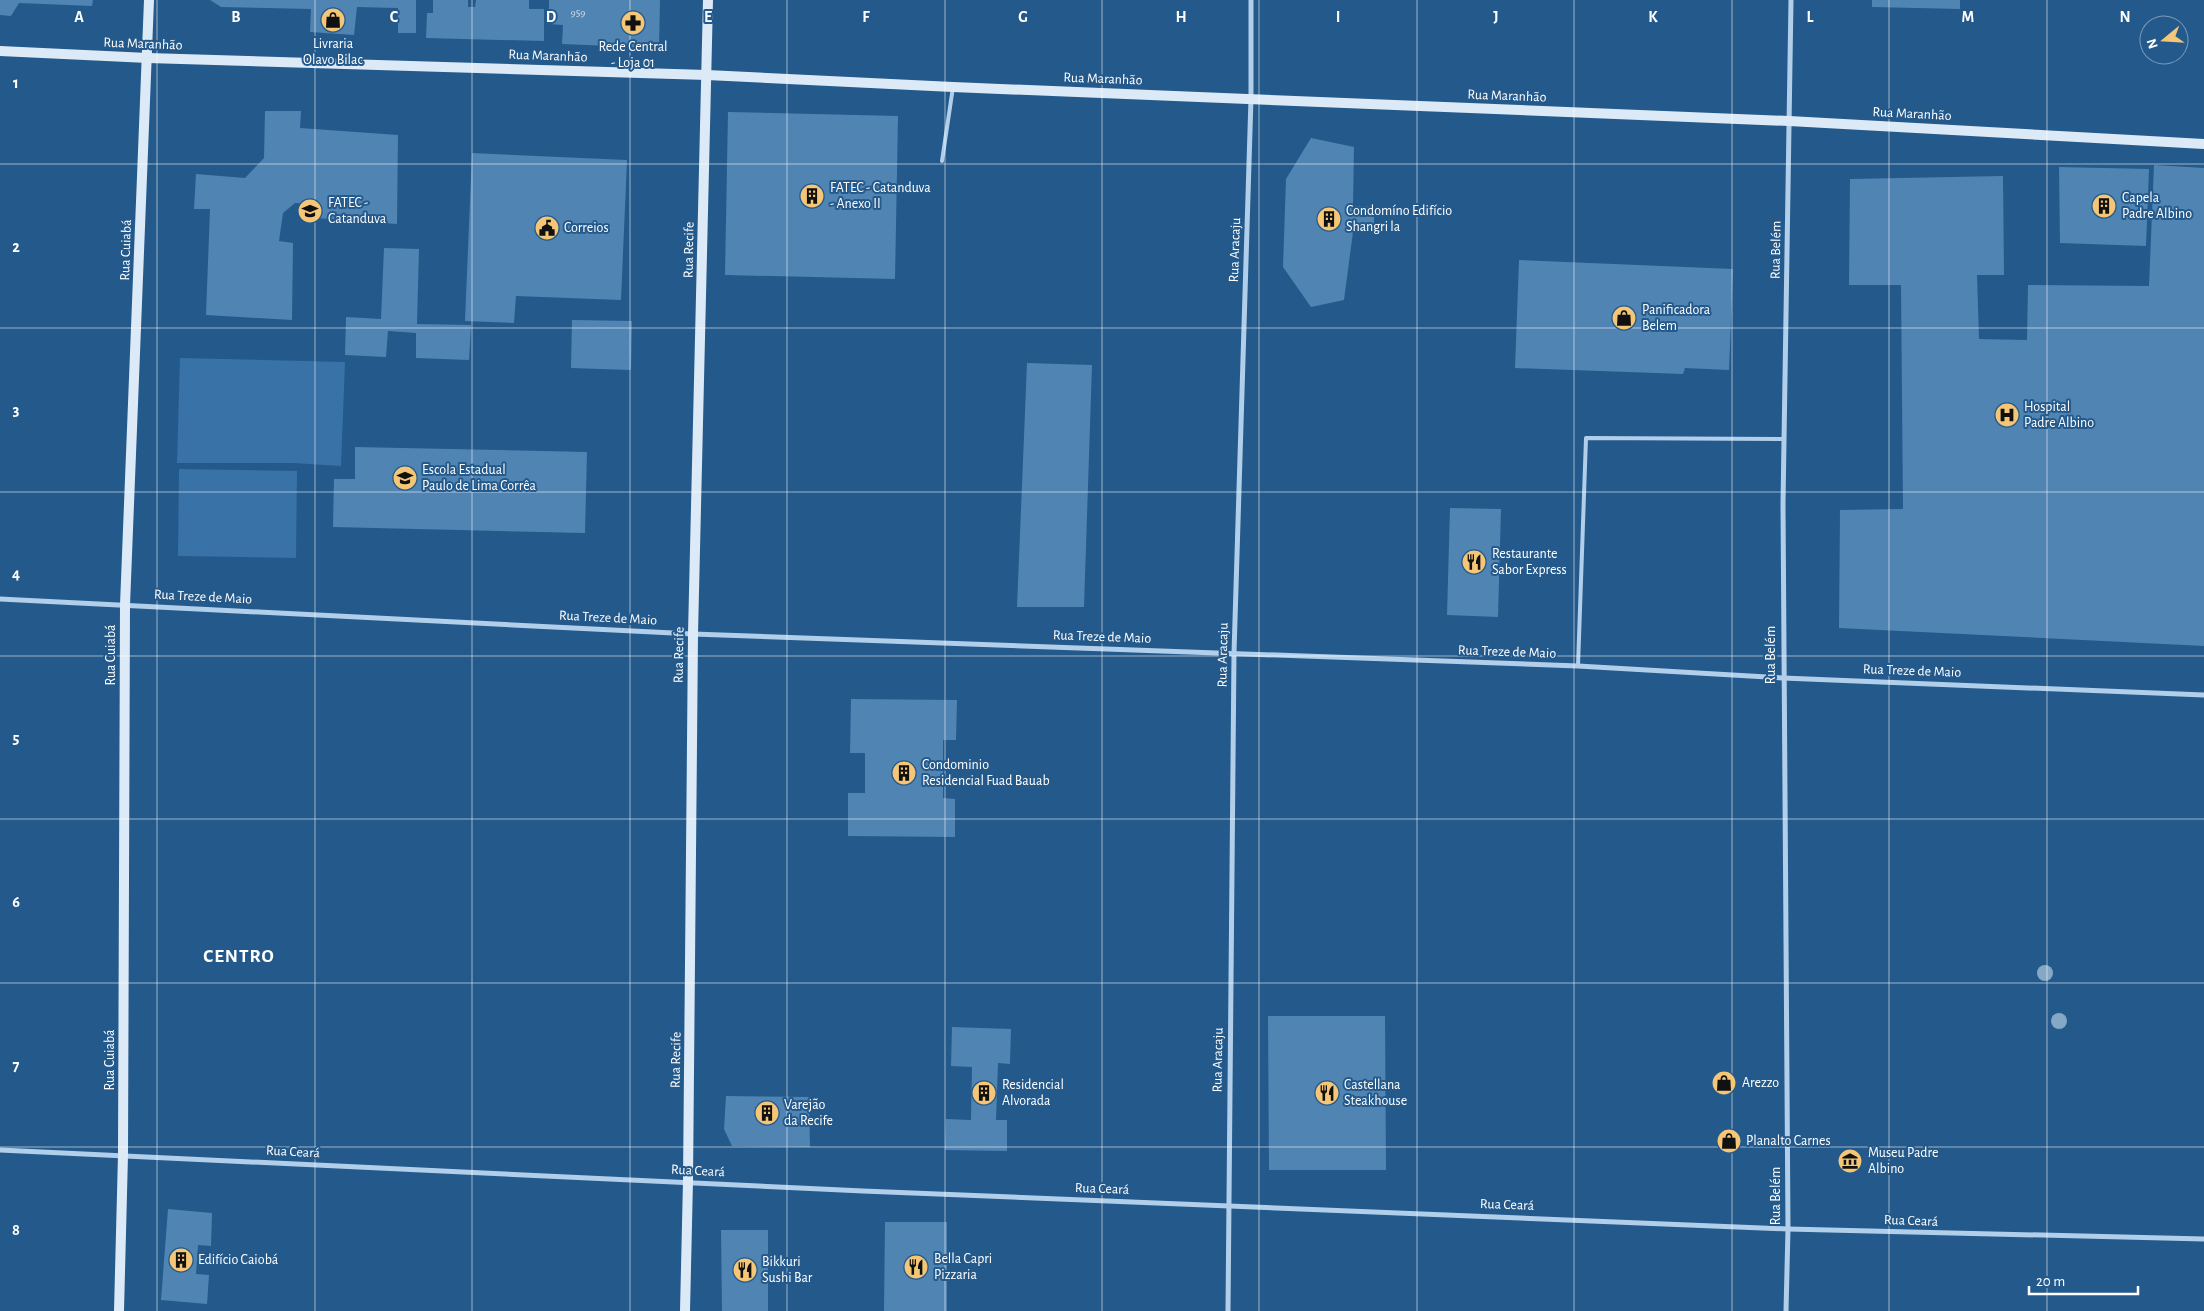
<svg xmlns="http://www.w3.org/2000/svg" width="2204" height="1311" font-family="'Alegreya Sans',sans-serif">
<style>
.green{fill:#3872a7}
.building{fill:#5084b3}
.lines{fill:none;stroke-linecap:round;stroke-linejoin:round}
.lane{stroke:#b1cfea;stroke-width:4}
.street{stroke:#b1cfea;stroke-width:5}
.secondary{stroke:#dceaf8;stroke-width:10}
.tree{fill:#86a8c7}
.grid{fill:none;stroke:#fff;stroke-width:1;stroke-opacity:0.55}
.labels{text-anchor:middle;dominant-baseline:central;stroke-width:4;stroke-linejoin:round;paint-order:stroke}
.number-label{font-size:11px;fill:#d3e0ec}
.street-label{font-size:14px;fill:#fff;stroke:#24598b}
.poi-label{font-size:14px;fill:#fff;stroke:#24598b;text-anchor:start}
.district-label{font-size:19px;font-weight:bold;letter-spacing:1px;fill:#fff;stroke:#24598b}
.grid-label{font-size:16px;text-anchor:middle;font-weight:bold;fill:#fff;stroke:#24598b;stroke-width:4;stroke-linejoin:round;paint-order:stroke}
</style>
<rect width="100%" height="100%" fill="#24598b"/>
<g class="green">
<path d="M 180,358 L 345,362 L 341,466 L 293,463 L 177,463 Z"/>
<path d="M 179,469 L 297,471 L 296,558 L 178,556 Z"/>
</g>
<g class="building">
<path d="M 0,0 L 93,0 L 92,6 L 19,3 L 11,16 L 0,15 Z"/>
<path d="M 210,0 L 416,0 L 416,33 L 398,33 L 398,8 L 357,7 L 354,35 L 310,32 L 311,9 L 221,7 Z"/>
<path d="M 433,0 L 468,0 L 468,7 L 475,7 L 476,0 L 529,0 L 529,9 L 544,9 L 544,41 L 426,38 L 427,13 L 433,13 Z"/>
<path d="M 549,0 L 660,0 L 659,48 L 562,44 L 563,25 L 549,24 Z"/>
<path d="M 1872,0 L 1960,0 L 1960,9 L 1872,7 Z"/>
<path d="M 265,111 L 301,111 L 300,128 L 398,135 L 397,224 L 316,218 L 315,204 L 295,203 L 283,213 L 279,241 L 293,243 L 292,320 L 206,315 L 210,209 L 194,209 L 196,174 L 245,178 L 264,158 Z"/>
<path d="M 728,112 L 898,116 L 895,279 L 725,275 Z"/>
<path d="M 1311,138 L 1354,147 L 1353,206 L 1374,207 L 1374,232 L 1353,232 L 1344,300 L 1311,307 L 1283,267 L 1286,179 Z"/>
<path d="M 472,153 L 627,160 L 621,300 L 516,296 L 514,323 L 465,321 Z"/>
<path d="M 2154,165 L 2204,168 L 2204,646 L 1839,628 L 1840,510 L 1903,509 L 1901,285 L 1849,285 L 1850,179 L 2003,176 L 2004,275 L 1977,275 L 1979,339 L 2027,340 L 2028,285 L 2149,286 Z"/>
<path d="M 2059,167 L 2149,169 L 2146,246 L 2060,243 Z"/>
<path d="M 384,248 L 419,249 L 417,324 L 471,325 L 469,360 L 416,358 L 416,333 L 388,331 L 386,357 L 345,355 L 346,317 L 381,319 Z"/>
<path d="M 1519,260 L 1733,269 L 1729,370 L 1685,368 L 1683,374 L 1515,368 Z"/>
<path d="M 572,320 L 632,321 L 631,370 L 571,368 Z"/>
<path d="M 1027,363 L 1092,365 L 1084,607 L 1017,607 Z"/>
<path d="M 355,447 L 587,452 L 585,533 L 333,527 L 334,479 L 355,479 Z"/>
<path d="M 1450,508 L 1501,509 L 1498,617 L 1447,615 Z"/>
<path d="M 851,699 L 957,700 L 956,740 L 943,740 L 943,798 L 955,799 L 955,837 L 848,836 L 848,793 L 865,793 L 865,753 L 850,753 Z"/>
<path d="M 1268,1016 L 1385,1016 L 1386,1170 L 1269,1170 Z"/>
<path d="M 952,1027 L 1011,1029 L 1010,1064 L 998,1063 L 996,1120 L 1007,1120 L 1007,1151 L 945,1150 L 946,1119 L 971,1120 L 972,1067 L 951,1066 Z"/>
<path d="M 726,1096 L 809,1097 L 810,1147 L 732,1146 L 724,1129 Z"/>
<path d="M 168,1209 L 212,1213 L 211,1246 L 198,1245 L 196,1274 L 209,1275 L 207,1304 L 161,1300 Z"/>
<path d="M 885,1222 L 947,1222 L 947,1311 L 884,1311 Z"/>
<path d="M 721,1230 L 768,1230 L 768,1311 L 722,1311 Z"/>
</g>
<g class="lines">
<g class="lane">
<path d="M 942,161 L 953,87"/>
<path d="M 1578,666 L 1586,438 L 1783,439"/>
</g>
<g class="street">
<path d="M 0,599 L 693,634 L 1578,666 L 1783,678 L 2204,695"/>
<path d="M 0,1150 L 863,1191 L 1788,1229 L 2204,1239"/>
<path d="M 1228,1311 L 1234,653 L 1251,98 L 1251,0"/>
<path d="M 1786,1311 L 1788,1229 L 1783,504 L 1791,0"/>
</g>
<g class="secondary">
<path d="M 0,51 L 148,58 L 707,75 L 953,87 L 1789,121 L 2204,144"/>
<path d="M 119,1311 L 123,1155 L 125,605 L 149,0"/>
<path d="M 685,1311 L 688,1181 L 693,634 L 708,0"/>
</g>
</g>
<g class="tree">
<circle cx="2045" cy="973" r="8"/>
<circle cx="2059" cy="1021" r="8"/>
</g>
<path class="grid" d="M 157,0 L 157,1311M 315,0 L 315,1311M 472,0 L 472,1311M 630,0 L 630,1311M 787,0 L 787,1311M 945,0 L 945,1311M 1102,0 L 1102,1311M 1259,0 L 1259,1311M 1417,0 L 1417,1311M 1574,0 L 1574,1311M 1732,0 L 1732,1311M 1889,0 L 1889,1311M 2047,0 L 2047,1311M 0,164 L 2204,164M 0,328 L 2204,328M 0,492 L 2204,492M 0,656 L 2204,656M 0,819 L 2204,819M 0,983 L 2204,983M 0,1147 L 2204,1147"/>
<defs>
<symbol id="shop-disc" viewBox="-11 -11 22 22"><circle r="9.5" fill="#f5c675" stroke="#24598b"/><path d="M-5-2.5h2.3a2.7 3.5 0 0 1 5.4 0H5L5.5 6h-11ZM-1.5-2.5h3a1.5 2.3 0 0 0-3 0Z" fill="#111"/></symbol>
<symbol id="pharmacy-disc" viewBox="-11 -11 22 22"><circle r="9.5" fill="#f5c675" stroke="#24598b"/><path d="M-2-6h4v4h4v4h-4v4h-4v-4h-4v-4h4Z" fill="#111"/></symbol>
<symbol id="building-disc" viewBox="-11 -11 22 22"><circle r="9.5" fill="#f5c675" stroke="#24598b"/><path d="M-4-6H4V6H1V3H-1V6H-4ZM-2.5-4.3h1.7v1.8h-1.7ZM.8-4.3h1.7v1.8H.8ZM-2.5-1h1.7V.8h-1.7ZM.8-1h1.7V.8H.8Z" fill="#111"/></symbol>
<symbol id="university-disc" viewBox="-11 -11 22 22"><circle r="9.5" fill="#f5c675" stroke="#24598b"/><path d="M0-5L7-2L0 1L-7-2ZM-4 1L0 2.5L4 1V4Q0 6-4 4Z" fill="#111"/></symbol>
<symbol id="civic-disc" viewBox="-11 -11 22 22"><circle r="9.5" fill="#f5c675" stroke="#24598b"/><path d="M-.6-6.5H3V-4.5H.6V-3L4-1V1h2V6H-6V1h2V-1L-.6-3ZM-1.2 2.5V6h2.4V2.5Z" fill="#111"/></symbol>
<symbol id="hospital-disc" viewBox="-11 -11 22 22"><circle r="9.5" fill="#f5c675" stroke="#24598b"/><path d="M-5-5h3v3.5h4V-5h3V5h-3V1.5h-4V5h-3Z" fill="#111"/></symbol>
<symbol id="school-disc" viewBox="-11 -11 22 22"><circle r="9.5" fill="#f5c675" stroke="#24598b"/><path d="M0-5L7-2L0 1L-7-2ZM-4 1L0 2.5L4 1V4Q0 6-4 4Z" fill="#111"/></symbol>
<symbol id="restaurant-disc" viewBox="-11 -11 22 22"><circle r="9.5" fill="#f5c675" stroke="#24598b"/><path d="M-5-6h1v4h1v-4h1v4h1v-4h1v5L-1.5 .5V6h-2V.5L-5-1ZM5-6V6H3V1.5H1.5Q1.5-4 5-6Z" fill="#111"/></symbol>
<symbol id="museum-disc" viewBox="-11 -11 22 22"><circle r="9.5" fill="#f5c675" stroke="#24598b"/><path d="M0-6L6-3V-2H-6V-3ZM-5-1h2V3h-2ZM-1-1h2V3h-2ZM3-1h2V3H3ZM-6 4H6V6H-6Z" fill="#111"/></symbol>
</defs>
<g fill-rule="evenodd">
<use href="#shop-disc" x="319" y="6" width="28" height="28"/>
<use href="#pharmacy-disc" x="619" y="9" width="28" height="28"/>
<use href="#building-disc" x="798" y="182" width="28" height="28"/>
<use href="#building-disc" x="2090" y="192" width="28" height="28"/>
<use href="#university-disc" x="296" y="197" width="28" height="28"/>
<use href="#building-disc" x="1315" y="205" width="28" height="28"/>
<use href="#civic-disc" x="533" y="214" width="28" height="28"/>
<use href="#shop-disc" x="1610" y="304" width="28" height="28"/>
<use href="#hospital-disc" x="1993" y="401" width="28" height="28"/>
<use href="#school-disc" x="391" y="464" width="28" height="28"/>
<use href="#restaurant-disc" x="1460" y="548" width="28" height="28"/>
<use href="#building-disc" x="890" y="759" width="28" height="28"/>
<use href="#shop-disc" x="1710" y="1069" width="28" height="28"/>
<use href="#building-disc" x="970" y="1079" width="28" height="28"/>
<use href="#restaurant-disc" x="1313" y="1079" width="28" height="28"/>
<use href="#building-disc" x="753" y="1099" width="28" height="28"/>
<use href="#shop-disc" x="1715" y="1127" width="28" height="28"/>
<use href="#museum-disc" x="1836" y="1147" width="28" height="28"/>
<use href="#building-disc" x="167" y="1246" width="28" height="28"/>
<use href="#restaurant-disc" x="902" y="1253" width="28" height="28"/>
<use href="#restaurant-disc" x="731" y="1256" width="28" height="28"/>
</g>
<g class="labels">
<g class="number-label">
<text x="578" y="12">959</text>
</g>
<g class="street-label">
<text transform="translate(143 44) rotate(2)">Rua Maranhão</text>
<text transform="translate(548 56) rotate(2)">Rua Maranhão</text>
<text transform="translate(1103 79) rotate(2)">Rua Maranhão</text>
<text transform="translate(1507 96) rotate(2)">Rua Maranhão</text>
<text transform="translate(1912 114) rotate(3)">Rua Maranhão</text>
<text transform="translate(126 250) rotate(-88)">Rua Cuiabá</text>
<text transform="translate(689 250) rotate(-89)">Rua Recife</text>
<text transform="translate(1235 250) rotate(-88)">Rua Aracaju</text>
<text transform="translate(1776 250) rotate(-89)">Rua Belém</text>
<text transform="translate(203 597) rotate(3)">Rua Treze de Maio</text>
<text transform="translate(608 618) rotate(3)">Rua Treze de Maio</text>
<text transform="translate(1102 637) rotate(2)">Rua Treze de Maio</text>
<text transform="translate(1507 652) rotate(2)">Rua Treze de Maio</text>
<text transform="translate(111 655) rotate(-90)">Rua Cuiabá</text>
<text transform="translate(679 655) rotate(-89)">Rua Recife</text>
<text transform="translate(1223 655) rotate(-89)">Rua Aracaju</text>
<text transform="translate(1771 655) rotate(-90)">Rua Belém</text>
<text transform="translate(1912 671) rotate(2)">Rua Treze de Maio</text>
<text transform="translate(110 1060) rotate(-90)">Rua Cuiabá</text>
<text transform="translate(676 1060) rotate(-89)">Rua Recife</text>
<text transform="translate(1218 1060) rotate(-89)">Rua Aracaju</text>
<text transform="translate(293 1152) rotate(3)">Rua Ceará</text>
<text transform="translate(698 1171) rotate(3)">Rua Ceará</text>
<text transform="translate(1102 1189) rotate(2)">Rua Ceará</text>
<text transform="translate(1776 1196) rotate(-90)">Rua Belém</text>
<text transform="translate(1507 1205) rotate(2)">Rua Ceará</text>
<text transform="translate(1911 1221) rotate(2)">Rua Ceará</text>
</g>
<g class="poi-label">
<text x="333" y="44" text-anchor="middle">Livraria<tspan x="333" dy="16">Olavo Bilac</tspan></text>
<text x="633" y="47" text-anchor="middle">Rede Central<tspan x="633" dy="16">- Loja 01</tspan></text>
<text x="830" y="188">FATEC - Catanduva<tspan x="830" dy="16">- Anexo II</tspan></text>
<text x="2122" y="198">Capela<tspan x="2122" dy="16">Padre Albino</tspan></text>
<text x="328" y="203">FATEC -<tspan x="328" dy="16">Catanduva</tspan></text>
<text x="1346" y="211">Condomíno Edifício<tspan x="1346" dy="16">Shangri la</tspan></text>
<text x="564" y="228">Correios</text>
<text x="1642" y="310">Panificadora<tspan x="1642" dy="16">Belem</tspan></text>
<text x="2024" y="407">Hospital<tspan x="2024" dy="16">Padre Albino</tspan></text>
<text x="422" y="470">Escola Estadual<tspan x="422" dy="16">Paulo de Lima Corrêa</tspan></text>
<text x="1492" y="554">Restaurante<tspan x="1492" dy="16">Sabor Express</tspan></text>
<text x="922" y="765">Condominio<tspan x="922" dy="16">Residencial Fuad Bauab</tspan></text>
<text x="1742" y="1083">Arezzo</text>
<text x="1002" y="1085">Residencial<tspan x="1002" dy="16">Alvorada</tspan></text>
<text x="1344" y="1085">Castellana<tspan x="1344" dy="16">Steakhouse</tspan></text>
<text x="784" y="1105">Varejão<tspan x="784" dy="16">da Recife</tspan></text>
<text x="1746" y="1141">Planalto Carnes</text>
<text x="1868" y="1153">Museu Padre<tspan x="1868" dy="16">Albino</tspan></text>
<text x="934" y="1259">Bella Capri<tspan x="934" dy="16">Pizzaria</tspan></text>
<text x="198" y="1260">Edifício Caiobá</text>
<text x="762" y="1262">Bikkuri<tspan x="762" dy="16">Sushi Bar</tspan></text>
</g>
<g class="district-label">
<text x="239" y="956">CENTRO</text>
</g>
</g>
<g class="grid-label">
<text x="79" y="22">A</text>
<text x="236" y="22">B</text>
<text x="394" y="22">C</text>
<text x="551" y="22">D</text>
<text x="708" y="22">E</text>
<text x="866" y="22">F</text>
<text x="1023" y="22">G</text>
<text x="1181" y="22">H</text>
<text x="1338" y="22">I</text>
<text x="1496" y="22">J</text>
<text x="1653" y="22">K</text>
<text x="1810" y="22">L</text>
<text x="1968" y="22">M</text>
<text x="2125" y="22">N</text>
<text x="16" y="88">1</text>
<text x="16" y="252">2</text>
<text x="16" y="415">3</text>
<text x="16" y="579">4</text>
<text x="16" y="743">5</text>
<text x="16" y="907">6</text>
<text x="16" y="1071">7</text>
<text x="16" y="1235">8</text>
</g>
<g transform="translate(2164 40) rotate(252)"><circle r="24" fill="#24598b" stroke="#7c9bb9"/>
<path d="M0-4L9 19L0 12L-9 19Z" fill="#f5c675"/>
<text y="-8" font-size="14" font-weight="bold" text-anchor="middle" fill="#ffffff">N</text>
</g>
<path d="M2029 1286v8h109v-8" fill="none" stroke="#ffffff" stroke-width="2.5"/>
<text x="2036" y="1286" font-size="15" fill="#ffffff" stroke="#24598b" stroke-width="4" paint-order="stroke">20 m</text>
</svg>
